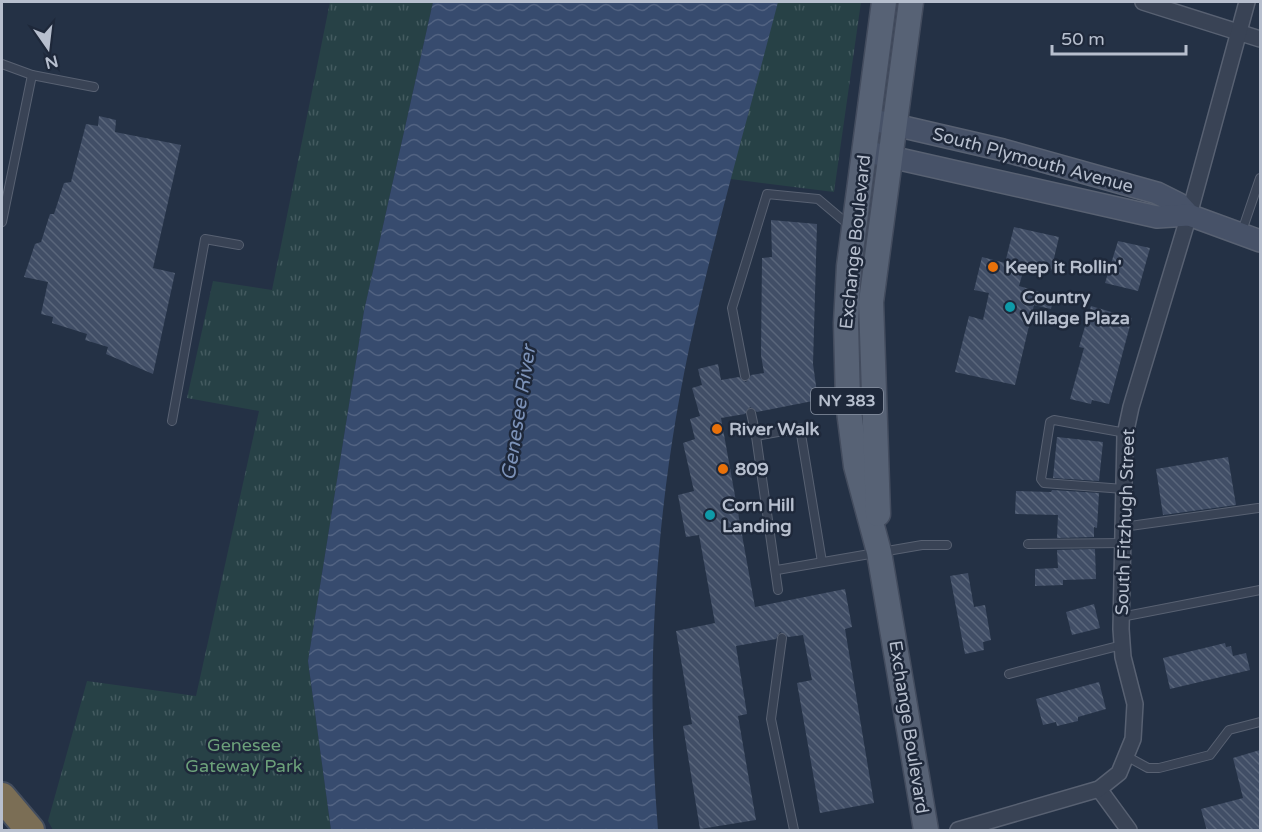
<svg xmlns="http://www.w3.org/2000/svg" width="1262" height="832" font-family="'Varela Round',sans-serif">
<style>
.park{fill:url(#park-tufts)}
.water{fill:url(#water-waves)}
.building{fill:url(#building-back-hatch)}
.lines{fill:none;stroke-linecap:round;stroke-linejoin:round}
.service-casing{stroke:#586172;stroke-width:10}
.minor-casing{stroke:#586172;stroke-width:18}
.secondary-casing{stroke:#586172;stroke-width:24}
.primary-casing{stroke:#434c5e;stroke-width:27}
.motorway-casing{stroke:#444e5f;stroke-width:32}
.service{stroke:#394355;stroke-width:8}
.minor{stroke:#394355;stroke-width:15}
.secondary{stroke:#475268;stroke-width:21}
.primary{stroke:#576275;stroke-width:24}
.motorway{stroke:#7b6e55;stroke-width:28}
.food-dot{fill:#e8710a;stroke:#1e283a;stroke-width:2}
.culture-dot{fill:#0f9aa8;stroke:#1e283a;stroke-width:2}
.labels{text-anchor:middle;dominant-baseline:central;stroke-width:5;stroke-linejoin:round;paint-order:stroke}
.shield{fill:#1e283a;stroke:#8992a2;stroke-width:1.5}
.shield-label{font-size:16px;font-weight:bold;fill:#b7bfce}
.street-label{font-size:18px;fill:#b7bfce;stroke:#1e283a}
.poi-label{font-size:18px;font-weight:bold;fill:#b7bfce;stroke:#1e283a;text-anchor:start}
.park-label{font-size:18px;fill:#6ca17a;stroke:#1e283a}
.water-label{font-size:20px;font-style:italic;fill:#7c92b8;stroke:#1e283a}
</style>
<defs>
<pattern id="park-tufts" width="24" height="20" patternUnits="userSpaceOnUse" patternTransform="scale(1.5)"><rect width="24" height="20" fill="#274146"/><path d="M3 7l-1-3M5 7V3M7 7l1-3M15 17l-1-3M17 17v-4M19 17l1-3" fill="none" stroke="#445b60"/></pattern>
<pattern id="water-waves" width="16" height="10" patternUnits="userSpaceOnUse" patternTransform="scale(1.5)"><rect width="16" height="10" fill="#374b6e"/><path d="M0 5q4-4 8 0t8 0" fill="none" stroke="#526382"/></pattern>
<pattern id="building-back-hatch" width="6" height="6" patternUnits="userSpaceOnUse" patternTransform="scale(1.5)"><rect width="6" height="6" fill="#414e66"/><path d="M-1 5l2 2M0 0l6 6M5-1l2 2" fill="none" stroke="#5a667b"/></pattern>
</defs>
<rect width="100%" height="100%" fill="#243145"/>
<g class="park">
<path d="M 330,2 L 433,2 L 364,311 L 308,661 L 331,830 L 53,830 L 48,821 L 87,681 L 196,696 L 259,411 L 187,398 L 213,281 L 272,290 Z"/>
<path d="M 769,2 L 861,2 L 834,192 L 723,178 Z"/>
</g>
<path class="water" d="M 433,2 L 778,2 C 750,110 719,217 694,326 C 657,490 644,663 658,830 L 331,830 L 308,661 L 364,311 Z"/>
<g class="building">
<path d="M 99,116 L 116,120 L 115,132 L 181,145 L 153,268 L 175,273 L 153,374 L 106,354 L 108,347 L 85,340 L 87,334 L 52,323 L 53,317 L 41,314 L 48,282 L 24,277 L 35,244 L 41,242 L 50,214 L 54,214 L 64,183 L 71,182 L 86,124 L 98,126 Z"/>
<path d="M 771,220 L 817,224 L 813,364 L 818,400 L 757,412 L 750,407 L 745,414 L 721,418 L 755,607 L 845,589 L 852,627 L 845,629 L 874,803 L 820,813 L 797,683 L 812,680 L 803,635 L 788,637 L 780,632 L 776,639 L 736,646 L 747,714 L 738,716 L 756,820 L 700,829 L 683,726 L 692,724 L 676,631 L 715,623 L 699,535 L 686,537 L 678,495 L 694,491 L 683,443 L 695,439 L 690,419 L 700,416 L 692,388 L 702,385 L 698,369 L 718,364 L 721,380 L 739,377 L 746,382 L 751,375 L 764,373 L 761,355 L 762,258 L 772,257 Z"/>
<path d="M 1014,227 L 1059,237 L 1051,271 L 1025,265 L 1019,286 L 1054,296 L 1051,309 L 1034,305 L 1015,385 L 955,372 L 969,316 L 983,320 L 989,293 L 974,290 L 982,257 L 1005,263 Z"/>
<path d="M 1118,241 L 1150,248 L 1138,291 L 1105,283 Z"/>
<path d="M 1091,306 L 1132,318 L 1109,404 L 1092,400 L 1091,404 L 1070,399 L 1084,348 L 1079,347 Z"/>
<path d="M 1057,437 L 1103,442 L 1099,481 L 1053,478 Z"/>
<path d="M 1228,457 L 1236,505 L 1163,515 L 1156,469 Z"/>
<path d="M 1052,490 L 1099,493 L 1097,528 L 1094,527 L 1094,537 L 1057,538 L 1058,515 L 1015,514 L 1016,491 L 1051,492 Z"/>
<path d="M 1095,549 L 1096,579 L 1063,580 L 1063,585 L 1035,586 L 1035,569 L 1058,568 L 1057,550 Z"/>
<path d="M 968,573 L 974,607 L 985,605 L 991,640 L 983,642 L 984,650 L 965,654 L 950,576 Z"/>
<path d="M 1094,604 L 1100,628 L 1072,635 L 1066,612 Z"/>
<path d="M 1225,643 L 1226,647 L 1231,646 L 1233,656 L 1246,653 L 1250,670 L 1170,689 L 1163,658 Z"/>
<path d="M 1099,682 L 1106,709 L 1078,717 L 1078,721 L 1057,726 L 1056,722 L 1043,725 L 1036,699 Z"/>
<path d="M 1260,750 L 1260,831 L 1207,831 L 1201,809 L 1243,798 L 1233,758 Z"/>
</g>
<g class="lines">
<defs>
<g id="service">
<path d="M 2,64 L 32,75"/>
<path d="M 2,222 L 32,75 L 94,87"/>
<path d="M 1242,231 L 1260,178"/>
<path d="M 745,376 L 732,308 L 767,194 L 818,199 L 850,226"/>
<path d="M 751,413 L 756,436"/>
<path d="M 172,421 L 205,239 L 239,245"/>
<path d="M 1124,489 L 1044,483 L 1041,479 L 1050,422 L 1054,420 L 1126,433"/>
<path d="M 1123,527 L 1258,508"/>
<path d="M 1028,544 L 1123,543"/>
<path d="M 777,570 L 922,545 L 947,545"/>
<path d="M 778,590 L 756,436 L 800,428 L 822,562"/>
<path d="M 1121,617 L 1260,590"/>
<path d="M 782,638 L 771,719 L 794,830"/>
<path d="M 1009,674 L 1122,645"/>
<path d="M 1126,756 L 1148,768 L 1159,768 L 1210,755 L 1229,730 L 1260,722"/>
</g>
<g id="minor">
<path d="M 1143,2 L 1260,39"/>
<path d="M 1099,789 L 1129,830"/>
<path d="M 958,830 L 1099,789 L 1119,773 L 1133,739 L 1135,704 L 1123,657 L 1121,629 L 1125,435 L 1131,407 L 1189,215 L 1247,2"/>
</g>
<g id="secondary">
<path d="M 869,119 L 1003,150 L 1157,193 L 1179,204 L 1189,215"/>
<path d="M 864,151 L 1157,217 L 1189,215 L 1260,241"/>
</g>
<g id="primary">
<path d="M 884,2 L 849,266 L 846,323 L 848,403 L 856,466 L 879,552 L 926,830"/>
<path d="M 878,514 L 871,302 L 911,2"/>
</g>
<path id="motorway" d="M 2,797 L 30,830"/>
</defs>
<use href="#service" class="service-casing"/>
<use href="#minor" class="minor-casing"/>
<use href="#secondary" class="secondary-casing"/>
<use href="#primary" class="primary-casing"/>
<use href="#motorway" class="motorway-casing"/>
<use href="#service" class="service"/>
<use href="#minor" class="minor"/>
<use href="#secondary" class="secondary"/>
<use href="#primary" class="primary"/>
<use href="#motorway" class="motorway"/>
</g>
<g class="food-dot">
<circle cx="993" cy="267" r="6"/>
<circle cx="717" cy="429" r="6"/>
<circle cx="723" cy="469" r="6"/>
</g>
<g class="culture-dot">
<circle cx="1010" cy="307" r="6"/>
<circle cx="710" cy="515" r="6"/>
</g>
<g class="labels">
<rect class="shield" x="811" y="388" width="72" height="26" rx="4.5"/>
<g class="shield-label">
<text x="847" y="401">NY 383</text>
</g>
<g class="street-label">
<text transform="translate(1033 160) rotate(15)">South Plymouth Avenue</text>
<text transform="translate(855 242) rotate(-84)">Exchange Boulevard</text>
<text transform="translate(1125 522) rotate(-88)">South Fitzhugh Street</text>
<text transform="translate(909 727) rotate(81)">Exchange Boulevard</text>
</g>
<g class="poi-label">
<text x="1005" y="267">Keep it Rollin'</text>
<text x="1022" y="297">Country<tspan x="1022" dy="21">Village Plaza</tspan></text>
<text x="729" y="429">River Walk</text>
<text x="735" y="469">809</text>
<text x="722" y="505">Corn Hill<tspan x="722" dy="21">Landing</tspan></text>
</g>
<g class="park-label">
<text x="244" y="745">Genesee<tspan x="244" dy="21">Gateway Park</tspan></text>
</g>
<g class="water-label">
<text transform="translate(519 413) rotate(-81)">Genesee River</text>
</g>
</g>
<rect width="1262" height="832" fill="none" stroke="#b7bfce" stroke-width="6"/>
<g transform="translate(48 48) rotate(166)" stroke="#1e283a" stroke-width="4.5" paint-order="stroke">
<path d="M0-4.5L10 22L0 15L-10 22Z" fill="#b7bfce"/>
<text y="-9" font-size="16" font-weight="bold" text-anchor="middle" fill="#b7bfce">N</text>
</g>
<path d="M1052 45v9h134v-9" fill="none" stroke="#b7bfce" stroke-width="3"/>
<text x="1061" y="45" font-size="18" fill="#b7bfce" stroke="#1e283a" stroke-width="4.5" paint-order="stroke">50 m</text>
</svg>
